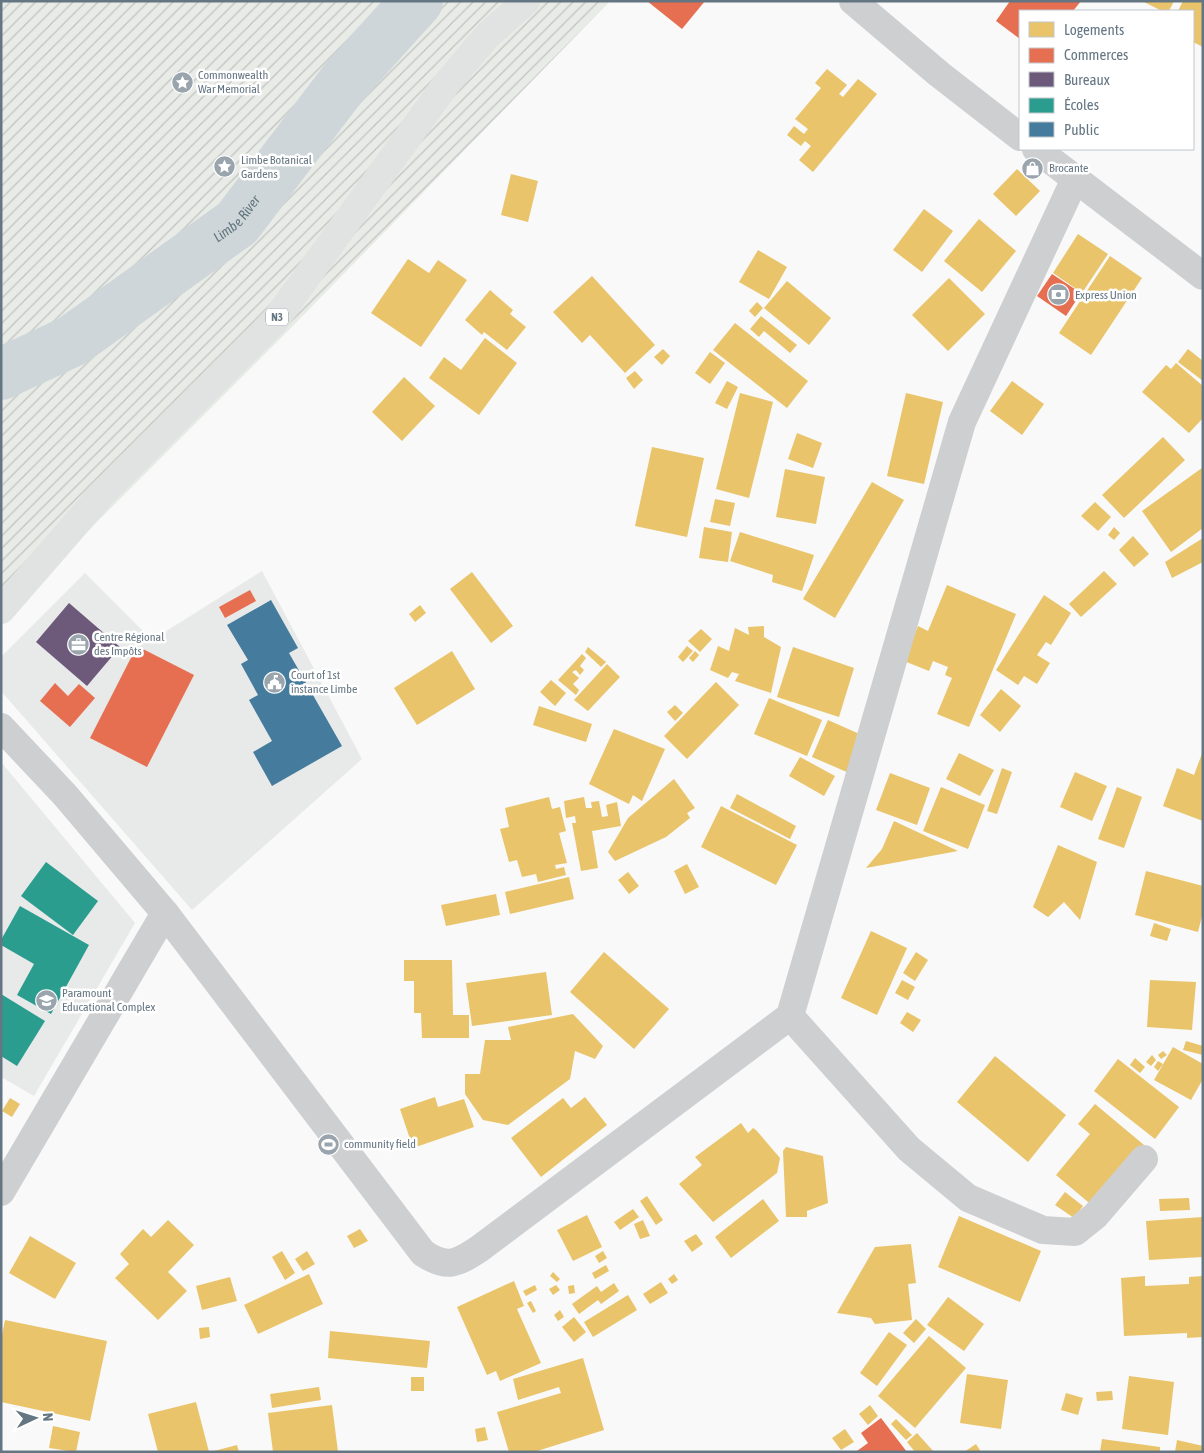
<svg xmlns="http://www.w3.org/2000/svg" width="1204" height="1453" font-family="'Asap Condensed',sans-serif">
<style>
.built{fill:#e8e9e9}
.garden{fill:url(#garden-furrows)}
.homes{fill:#e9c46a}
.shops{fill:#e76f51}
.offices{fill:#6d597a}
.schools{fill:#2a9d8f}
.public{fill:#457b9d}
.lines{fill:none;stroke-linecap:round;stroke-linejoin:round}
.river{stroke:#ced6d9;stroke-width:52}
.minor{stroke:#cecfd0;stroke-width:28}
.highway{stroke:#e1e2e2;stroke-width:28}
.labels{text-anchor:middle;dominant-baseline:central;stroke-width:5;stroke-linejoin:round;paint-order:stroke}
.shield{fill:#fff;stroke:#939fa8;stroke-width:1}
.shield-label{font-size:11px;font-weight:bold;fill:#657683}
.poi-label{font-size:12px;fill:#657683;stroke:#fff;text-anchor:start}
.water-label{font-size:14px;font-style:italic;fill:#60757c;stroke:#fff}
</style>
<defs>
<pattern id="garden-furrows" width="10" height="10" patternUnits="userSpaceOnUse" patternTransform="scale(1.25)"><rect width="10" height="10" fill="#e8ebe6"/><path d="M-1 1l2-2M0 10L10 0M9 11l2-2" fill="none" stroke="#c0c3c0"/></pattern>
</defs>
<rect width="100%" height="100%" fill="#f9f9f9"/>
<g class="built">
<path d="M 262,571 L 362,759 L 192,910 L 1,691 L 1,657 L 85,573 L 152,640 Z"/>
<path d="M 1,762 L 135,923 L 34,1096 L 1,1077 Z"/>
</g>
<path class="garden" d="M 1,1 L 610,1 L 286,333 L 1,618 Z"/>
<g class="homes">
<path d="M 1142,1 L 1174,1 L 1169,11 L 1162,11 Z"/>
<path d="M 1183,1 L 1203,1 L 1203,47 L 1193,42 L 1193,11 L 1178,11 Z"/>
<path d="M 827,69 L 847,85 L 839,94 L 843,97 L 858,79 L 877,94 L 813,172 L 799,160 L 811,146 L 805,141 L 801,146 L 787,135 L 794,126 L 804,134 L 808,129 L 795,119 L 821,88 L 815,83 Z"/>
<path d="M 1017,169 L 1040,191 L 1016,216 L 993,194 Z"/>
<path d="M 511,174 L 538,181 L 528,222 L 501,215 Z"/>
<path d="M 924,209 L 953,231 L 922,272 L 893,250 Z"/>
<path d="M 979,219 L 1016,251 L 982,292 L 944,261 Z"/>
<path d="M 1078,234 L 1108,254 L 1082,293 L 1053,273 Z"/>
<path d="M 758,250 L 787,267 L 769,299 L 739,282 Z"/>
<path d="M 1110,256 L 1142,278 L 1091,355 L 1059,333 Z"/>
<path d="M 408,259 L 429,273 L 438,260 L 467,280 L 421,347 L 371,313 Z"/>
<path d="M 592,276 L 655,345 L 625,373 L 590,335 L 582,343 L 553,312 Z"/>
<path d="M 949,278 L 985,314 L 948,351 L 912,315 Z"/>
<path d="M 787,281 L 831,318 L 809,345 L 764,308 Z"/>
<path d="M 490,290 L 513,310 L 510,314 L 526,327 L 507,350 L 484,332 L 482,335 L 465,320 Z"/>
<path d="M 757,302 L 763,308 L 755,317 L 749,311 Z"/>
<path d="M 761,316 L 797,345 L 790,353 L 764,331 L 759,337 L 750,329 Z"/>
<path d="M 735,323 L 808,381 L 787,408 L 713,350 Z"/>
<path d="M 485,338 L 517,363 L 479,415 L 429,378 L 444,357 L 461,370 Z"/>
<path d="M 663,349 L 670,356 L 662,365 L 654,357 Z"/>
<path d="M 1188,349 L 1203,361 L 1203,381 L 1178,362 Z"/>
<path d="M 710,352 L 725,363 L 710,384 L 695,373 Z"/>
<path d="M 1176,363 L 1203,386 L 1203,418 L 1189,433 L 1142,392 L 1166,365 L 1171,369 Z"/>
<path d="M 635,371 L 643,380 L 634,389 L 626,378 Z"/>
<path d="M 404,377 L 435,406 L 402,441 L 372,412 Z"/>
<path d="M 727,381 L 738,387 L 727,409 L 715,403 Z"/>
<path d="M 1012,381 L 1044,404 L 1022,435 L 990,411 Z"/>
<path d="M 740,393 L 773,402 L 749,498 L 716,489 Z"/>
<path d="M 906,393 L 943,402 L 924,484 L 887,476 Z"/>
<path d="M 797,433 L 822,443 L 813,468 L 788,459 Z"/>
<path d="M 1163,437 L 1185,460 L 1124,518 L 1102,495 Z"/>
<path d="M 652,447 L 704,458 L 687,537 L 635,526 Z"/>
<path d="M 1202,468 L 1203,528 L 1171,552 L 1142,511 Z"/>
<path d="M 785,469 L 825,477 L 816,524 L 776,517 Z"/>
<path d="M 872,482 L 904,500 L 835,618 L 803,599 Z"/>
<path d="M 715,499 L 735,503 L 730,526 L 710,522 Z"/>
<path d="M 1095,502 L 1111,517 L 1098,531 L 1081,516 Z"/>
<path d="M 704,527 L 732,532 L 728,562 L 699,558 Z"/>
<path d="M 1114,527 L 1120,533 L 1114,540 L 1108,535 Z"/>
<path d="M 740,532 L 814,555 L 802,591 L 772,582 L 773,575 L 730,561 Z"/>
<path d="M 1133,536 L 1149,554 L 1134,567 L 1119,550 Z"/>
<path d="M 1203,538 L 1203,562 L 1172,578 L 1165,562 Z"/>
<path d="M 1104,571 L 1117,584 L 1081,617 L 1069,604 Z"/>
<path d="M 472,572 L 513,626 L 491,643 L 450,589 Z"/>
<path d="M 947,585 L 1016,614 L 969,727 L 937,714 L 952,678 L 945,675 L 948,667 L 933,661 L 929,671 L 904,661 L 918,626 L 928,631 Z"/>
<path d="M 1044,595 L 1071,613 L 1051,645 L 1046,642 L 1037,655 L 1050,663 L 1037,684 L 1024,676 L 1018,685 L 996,670 Z"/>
<path d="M 420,605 L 426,613 L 415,622 L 409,614 Z"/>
<path d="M 764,626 L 764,637 L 781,647 L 771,693 L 735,681 L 739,674 L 732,672 L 728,678 L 710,670 L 718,646 L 729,651 L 735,628 L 749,635 L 748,627 Z"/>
<path d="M 701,629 L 712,639 L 700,652 L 688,641 Z"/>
<path d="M 687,646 L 693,651 L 683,662 L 678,657 Z"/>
<path d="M 588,647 L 606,662 L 601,667 L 585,652 Z"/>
<path d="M 793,647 L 854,668 L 839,717 L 777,697 Z"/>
<path d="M 452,651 L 475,689 L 417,725 L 394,688 Z"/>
<path d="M 695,651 L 699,655 L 693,662 L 689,658 Z"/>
<path d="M 582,654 L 586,658 L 580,666 L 584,670 L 580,675 L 576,670 L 572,672 L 579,678 L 573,684 L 579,690 L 576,695 L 558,680 Z"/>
<path d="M 607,664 L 620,677 L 588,711 L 574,700 Z"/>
<path d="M 551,680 L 566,693 L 555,706 L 540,692 Z"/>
<path d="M 716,682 L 739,705 L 687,759 L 664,736 Z"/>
<path d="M 1001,689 L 1021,706 L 1000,732 L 980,715 Z"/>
<path d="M 769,698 L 822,720 L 807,756 L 754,734 Z"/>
<path d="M 675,705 L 683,713 L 675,721 L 667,712 Z"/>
<path d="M 539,706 L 592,724 L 586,742 L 533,725 Z"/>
<path d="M 828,720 L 864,736 L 849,773 L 812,757 Z"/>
<path d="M 614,729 L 665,749 L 642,801 L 633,795 L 629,804 L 589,784 Z"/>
<path d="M 1203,751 L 1203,821 L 1163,806 L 1177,768 L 1194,775 Z"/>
<path d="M 959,753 L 994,770 L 980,796 L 946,779 Z"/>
<path d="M 800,757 L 835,776 L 824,796 L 789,776 Z"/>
<path d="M 1002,768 L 1012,772 L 997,814 L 987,811 Z"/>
<path d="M 1075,772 L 1107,786 L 1092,821 L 1060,807 Z"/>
<path d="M 890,773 L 930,788 L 917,825 L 876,810 Z"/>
<path d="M 674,779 L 695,808 L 687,813 L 690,818 L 666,837 L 615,861 L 608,852 L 628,818 Z"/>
<path d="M 941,787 L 985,805 L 968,849 L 923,831 Z"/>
<path d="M 1117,787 L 1142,797 L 1124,848 L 1098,839 Z"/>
<path d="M 737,794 L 796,826 L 790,839 L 730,808 Z"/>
<path d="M 549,797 L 552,809 L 560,807 L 566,831 L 559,833 L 567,863 L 555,865 L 556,869 L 564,867 L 566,875 L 538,882 L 536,874 L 522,877 L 517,860 L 509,862 L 500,829 L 509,827 L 505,808 Z"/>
<path d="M 584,797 L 586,808 L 592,808 L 591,802 L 599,801 L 602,817 L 608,816 L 606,805 L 617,802 L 621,826 L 592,831 L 598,868 L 581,871 L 572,823 L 576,823 L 575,816 L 566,818 L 564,801 Z"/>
<path d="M 721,806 L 797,845 L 776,885 L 701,847 Z"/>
<path d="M 894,821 L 958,851 L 866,868 L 882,849 Z"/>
<path d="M 1058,845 L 1097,862 L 1080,920 L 1064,902 L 1048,917 L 1033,907 Z"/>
<path d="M 687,864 L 699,887 L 685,894 L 674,871 Z"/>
<path d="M 1146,871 L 1203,886 L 1203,912 L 1198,932 L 1135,915 Z"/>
<path d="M 628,872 L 639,886 L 629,894 L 618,880 Z"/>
<path d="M 569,877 L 574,899 L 510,914 L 505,892 Z"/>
<path d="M 496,894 L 500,915 L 446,926 L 441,905 Z"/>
<path d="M 1154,923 L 1171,929 L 1167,941 L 1150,936 Z"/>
<path d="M 871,931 L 907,948 L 877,1015 L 841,998 Z"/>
<path d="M 604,952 L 669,1009 L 634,1049 L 570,992 Z"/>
<path d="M 916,952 L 928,960 L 915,981 L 903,973 Z"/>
<path d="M 404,960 L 452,960 L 453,1015 L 469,1015 L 469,1038 L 422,1038 L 421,1013 L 414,1013 L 414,981 L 404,981 Z"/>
<path d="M 546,972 L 552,1015 L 472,1026 L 466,983 Z"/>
<path d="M 902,980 L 915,987 L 908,1000 L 895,993 Z"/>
<path d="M 1150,980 L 1196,982 L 1192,1030 L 1147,1027 Z"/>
<path d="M 907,1012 L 921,1020 L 913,1032 L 900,1023 Z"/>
<path d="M 573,1014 L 603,1046 L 595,1059 L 575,1051 L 570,1079 L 508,1125 L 483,1120 L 465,1094 L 465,1074 L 480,1074 L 485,1040 L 511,1040 L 508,1027 Z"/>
<path d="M 1186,1041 L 1203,1046 L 1203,1055 L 1183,1050 Z"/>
<path d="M 1173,1047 L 1203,1064 L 1203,1079 L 1191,1100 L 1154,1080 Z"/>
<path d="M 1163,1051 L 1167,1055 L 1161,1059 L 1158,1055 Z"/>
<path d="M 1152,1055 L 1156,1060 L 1151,1066 L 1146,1062 Z"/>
<path d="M 995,1056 L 1066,1115 L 1028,1162 L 957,1102 Z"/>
<path d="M 1135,1058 L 1145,1067 L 1140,1073 L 1130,1065 Z"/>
<path d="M 1118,1059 L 1179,1107 L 1155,1139 L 1094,1091 Z"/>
<path d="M 1158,1061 L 1163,1064 L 1158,1071 L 1154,1067 Z"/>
<path d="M 435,1097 L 438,1107 L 464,1099 L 474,1127 L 413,1148 L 400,1109 Z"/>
<path d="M 585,1097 L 607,1125 L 541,1177 L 511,1138 L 563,1098 L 571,1108 Z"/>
<path d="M 10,1098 L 20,1104 L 12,1117 L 2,1111 Z"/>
<path d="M 1095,1104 L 1144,1145 L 1094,1207 L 1056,1175 L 1090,1134 L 1078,1124 Z"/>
<path d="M 741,1123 L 748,1133 L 753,1128 L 756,1130 L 780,1158 L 777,1173 L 713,1222 L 679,1184 L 702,1165 L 695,1157 Z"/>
<path d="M 786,1147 L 823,1156 L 828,1203 L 807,1211 L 807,1217 L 786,1217 L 783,1151 Z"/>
<path d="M 1065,1192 L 1083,1206 L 1074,1218 L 1055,1205 Z"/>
<path d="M 647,1196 L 663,1220 L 656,1225 L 640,1201 Z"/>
<path d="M 1189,1198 L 1190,1210 L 1160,1211 L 1159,1199 Z"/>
<path d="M 763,1199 L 779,1221 L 731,1258 L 715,1237 Z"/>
<path d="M 633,1209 L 639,1217 L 620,1230 L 614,1222 Z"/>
<path d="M 587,1215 L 602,1247 L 573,1261 L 557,1230 Z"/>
<path d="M 959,1216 L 1041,1251 L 1020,1302 L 938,1267 Z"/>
<path d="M 1203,1217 L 1203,1257 L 1149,1260 L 1146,1221 Z"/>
<path d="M 168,1220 L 194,1245 L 168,1272 L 187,1291 L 158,1320 L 115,1278 L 129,1264 L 120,1254 L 143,1229 L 151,1237 Z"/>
<path d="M 643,1220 L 650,1236 L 640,1239 L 634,1224 Z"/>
<path d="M 360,1229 L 368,1241 L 354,1248 L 347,1236 Z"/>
<path d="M 696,1234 L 703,1244 L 692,1252 L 684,1241 Z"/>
<path d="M 30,1236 L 76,1263 L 55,1299 L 9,1273 Z"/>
<path d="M 911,1244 L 916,1283 L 908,1284 L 912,1320 L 875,1324 L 871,1318 L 837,1313 L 875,1247 Z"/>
<path d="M 282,1251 L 295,1273 L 285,1280 L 272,1257 Z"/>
<path d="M 307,1251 L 315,1264 L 303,1271 L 295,1259 Z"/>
<path d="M 603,1251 L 607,1258 L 599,1263 L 595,1256 Z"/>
<path d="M 606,1265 L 609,1271 L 595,1279 L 592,1273 Z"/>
<path d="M 553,1272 L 560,1279 L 557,1282 L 550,1276 Z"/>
<path d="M 309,1274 L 323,1304 L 258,1334 L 244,1305 Z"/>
<path d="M 674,1274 L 678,1280 L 672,1284 L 668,1279 Z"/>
<path d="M 1145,1276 L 1145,1286 L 1189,1284 L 1189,1277 L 1203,1276 L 1203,1337 L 1187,1338 L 1187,1333 L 1124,1336 L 1121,1278 Z"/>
<path d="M 230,1277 L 237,1301 L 202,1310 L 196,1286 Z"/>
<path d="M 514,1281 L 524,1306 L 517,1309 L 541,1363 L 500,1381 L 496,1371 L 487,1375 L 457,1307 Z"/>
<path d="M 661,1282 L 668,1293 L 650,1304 L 643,1294 Z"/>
<path d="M 614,1283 L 619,1291 L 601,1304 L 598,1300 L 579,1314 L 572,1304 L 597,1286 L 601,1292 Z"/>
<path d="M 535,1285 L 537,1290 L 526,1296 L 523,1291 Z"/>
<path d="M 556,1285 L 560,1290 L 553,1295 L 549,1289 Z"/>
<path d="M 574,1285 L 575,1293 L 569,1294 L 568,1286 Z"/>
<path d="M 628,1295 L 637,1310 L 593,1337 L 584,1322 Z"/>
<path d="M 948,1297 L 984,1324 L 964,1351 L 927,1325 Z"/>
<path d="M 531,1301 L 536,1311 L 533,1313 L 527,1303 Z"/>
<path d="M 560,1310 L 564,1317 L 558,1321 L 554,1315 Z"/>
<path d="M 574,1317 L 586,1332 L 574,1342 L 562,1327 Z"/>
<path d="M 916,1319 L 926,1329 L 914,1343 L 903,1333 Z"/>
<path d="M 5,1320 L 107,1341 L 90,1421 L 1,1402 L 1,1340 Z"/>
<path d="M 209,1327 L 210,1337 L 200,1339 L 199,1328 Z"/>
<path d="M 330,1331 L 430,1341 L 427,1368 L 328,1358 Z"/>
<path d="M 889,1332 L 907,1345 L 877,1386 L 860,1373 Z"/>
<path d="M 929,1336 L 966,1368 L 915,1428 L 878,1396 Z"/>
<path d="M 583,1358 L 604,1430 L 534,1452 L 509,1452 L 497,1412 L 561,1393 L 559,1387 L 518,1400 L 513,1379 Z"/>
<path d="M 967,1374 L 1008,1380 L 1001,1429 L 960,1423 Z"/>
<path d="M 1129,1376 L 1174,1382 L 1168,1435 L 1122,1429 Z"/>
<rect x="411" y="1377" width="13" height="14"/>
<path d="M 319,1387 L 321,1400 L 272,1408 L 270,1394 Z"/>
<path d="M 1112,1391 L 1113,1400 L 1097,1401 L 1096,1392 Z"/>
<path d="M 1066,1393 L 1083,1398 L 1078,1415 L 1061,1410 Z"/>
<path d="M 196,1402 L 209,1452 L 158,1452 L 148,1414 Z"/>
<path d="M 332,1405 L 338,1452 L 273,1452 L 268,1413 Z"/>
<path d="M 870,1405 L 878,1416 L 868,1425 L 859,1414 Z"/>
<path d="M 896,1419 L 912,1435 L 906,1440 L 891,1424 Z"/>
<path d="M 53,1426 L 80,1432 L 76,1452 L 49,1448 Z"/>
<path d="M 485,1427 L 488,1440 L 477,1442 L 475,1429 Z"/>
<path d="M 845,1429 L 854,1442 L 841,1450 L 832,1438 Z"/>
<path d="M 917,1433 L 934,1452 L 915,1452 L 907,1442 Z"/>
<path d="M 1102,1439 L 1160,1447 L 1160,1452 L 1100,1452 Z"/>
<path d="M 1177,1440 L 1203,1446 L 1203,1452 L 1175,1452 Z"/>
<path d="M 976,1444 L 981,1452 L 964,1452 Z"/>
<path d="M 237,1445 L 239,1452 L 214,1452 L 214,1451 Z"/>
</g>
<g class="shops">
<path d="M 647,1 L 705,1 L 682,29 Z"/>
<path d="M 1010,1 L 1081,1 L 1073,11 L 1020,11 L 1020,39 L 996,21 Z"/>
<path d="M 1052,274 L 1081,293 L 1066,316 L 1037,296 Z"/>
<path d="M 250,590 L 256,601 L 225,618 L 219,607 Z"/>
<path d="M 137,646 L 194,675 L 147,767 L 90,738 Z"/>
<path d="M 55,683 L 68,696 L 79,684 L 95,698 L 70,727 L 40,701 Z"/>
<path d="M 881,1418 L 907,1452 L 857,1451 L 868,1443 L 861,1433 Z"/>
</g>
<path class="offices" d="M 69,603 L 120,647 L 87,686 L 36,642 Z"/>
<g class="schools">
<path d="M 46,862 L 98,901 L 73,935 L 21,896 Z"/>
<path d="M 20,906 L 89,945 L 51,1014 L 17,995 L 34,964 L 1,945 L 1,940 Z"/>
<path d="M 1,994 L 45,1021 L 17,1066 L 1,1056 Z"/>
</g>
<path class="public" d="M 271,600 L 298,648 L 289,653 L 342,746 L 272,786 L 253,752 L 272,741 L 249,700 L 258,695 L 241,664 L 248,660 L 227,625 Z"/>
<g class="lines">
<path class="river" id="s1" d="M 1,374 L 72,341 L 237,223 L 344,82 L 417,1"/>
<g class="minor">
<path d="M 853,1 L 939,74 L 1020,137"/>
<path d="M 1036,149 L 1203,276"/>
<path d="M 1,727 L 65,795 L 165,913 L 1,1192"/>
<path d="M 165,913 L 423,1253 C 447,1269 456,1264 479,1249 L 790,1016 L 962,422 L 1075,179"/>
<path d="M 790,1016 L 909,1149 L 968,1198 L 1043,1230 L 1075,1232 L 1095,1216 L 1144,1159"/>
</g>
<path class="highway" d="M 1,610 L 101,495 L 274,322 L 447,83 L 487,36 L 526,1"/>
</g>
<defs>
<symbol id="sight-disc" viewBox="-11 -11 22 22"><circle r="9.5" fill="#99a4ac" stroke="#fff"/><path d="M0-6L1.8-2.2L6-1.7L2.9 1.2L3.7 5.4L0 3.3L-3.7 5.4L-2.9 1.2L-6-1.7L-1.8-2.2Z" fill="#fff"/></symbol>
<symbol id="shop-disc" viewBox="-11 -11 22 22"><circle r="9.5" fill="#99a4ac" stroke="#fff"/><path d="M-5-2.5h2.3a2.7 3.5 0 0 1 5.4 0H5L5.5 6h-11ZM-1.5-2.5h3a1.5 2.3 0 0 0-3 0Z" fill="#fff"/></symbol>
<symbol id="bank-disc" viewBox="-11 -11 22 22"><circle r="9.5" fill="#99a4ac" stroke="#fff"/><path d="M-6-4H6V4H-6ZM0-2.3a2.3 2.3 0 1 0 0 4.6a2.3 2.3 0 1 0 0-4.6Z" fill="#fff"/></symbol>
<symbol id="office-disc" viewBox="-11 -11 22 22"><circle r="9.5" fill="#99a4ac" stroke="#fff"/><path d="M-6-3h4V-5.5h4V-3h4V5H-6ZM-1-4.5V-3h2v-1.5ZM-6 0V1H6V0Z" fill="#fff"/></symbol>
<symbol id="civic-disc" viewBox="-11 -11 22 22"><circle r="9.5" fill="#99a4ac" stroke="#fff"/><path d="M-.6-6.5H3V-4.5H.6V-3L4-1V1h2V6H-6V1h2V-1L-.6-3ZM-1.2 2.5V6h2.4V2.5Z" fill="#fff"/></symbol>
<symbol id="school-disc" viewBox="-11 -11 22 22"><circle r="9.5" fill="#99a4ac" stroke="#fff"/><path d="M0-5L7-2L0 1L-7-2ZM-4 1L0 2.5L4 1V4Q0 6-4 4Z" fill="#fff"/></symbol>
<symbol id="stadium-disc" viewBox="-11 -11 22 22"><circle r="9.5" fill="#99a4ac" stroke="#fff"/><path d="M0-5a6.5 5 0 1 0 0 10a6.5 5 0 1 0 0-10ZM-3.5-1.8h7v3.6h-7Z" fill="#fff"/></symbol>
</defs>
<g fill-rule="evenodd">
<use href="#sight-disc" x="170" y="70" width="25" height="25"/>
<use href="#sight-disc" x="212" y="154" width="25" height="25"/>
<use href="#shop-disc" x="1020" y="156" width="25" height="25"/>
<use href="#bank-disc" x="1046" y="282" width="25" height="25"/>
<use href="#office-disc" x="66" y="632" width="25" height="25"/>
<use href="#civic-disc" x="262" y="670" width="25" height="25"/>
<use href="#school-disc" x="34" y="988" width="25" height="25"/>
<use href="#stadium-disc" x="316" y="1132" width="25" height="25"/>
</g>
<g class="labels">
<rect class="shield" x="266" y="308.5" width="22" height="17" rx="4"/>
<g class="shield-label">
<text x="277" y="317">N3</text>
</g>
<g class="poi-label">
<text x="198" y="75">Commonwealth<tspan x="198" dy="14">War Memorial</tspan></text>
<text x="241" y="160">Limbe Botanical<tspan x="241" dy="14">Gardens</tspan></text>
<text x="1049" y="168">Brocante</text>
<text x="1075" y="295">Express Union</text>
<text x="94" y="637">Centre Régional<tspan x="94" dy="14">des Impôts</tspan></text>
<text x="291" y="675">Court of 1st<tspan x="291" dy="14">instance Limbe</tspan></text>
<text x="62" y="993">Paramount<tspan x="62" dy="14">Educational Complex</tspan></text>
<text x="344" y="1144">community field</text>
</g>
<g class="water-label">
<text stroke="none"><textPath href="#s1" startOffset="284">Limbe River</textPath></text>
</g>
</g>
<rect width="1204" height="1453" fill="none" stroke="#657683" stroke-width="5"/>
<rect x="1019" y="10" width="175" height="140" fill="#ffffff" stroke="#c1c8cd"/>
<rect x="1029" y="22" width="25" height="15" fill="#e9c46a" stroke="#c1c8cd"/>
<text x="1064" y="35" font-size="15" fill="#657683">Logements</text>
<rect x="1029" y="48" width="25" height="15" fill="#e76f51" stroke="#c1c8cd"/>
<text x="1064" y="60" font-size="15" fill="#657683">Commerces</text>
<rect x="1029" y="72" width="25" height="15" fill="#6d597a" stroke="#c1c8cd"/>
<text x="1064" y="85" font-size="15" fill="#657683">Bureaux</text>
<rect x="1029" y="98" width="25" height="15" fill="#2a9d8f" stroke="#c1c8cd"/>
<text x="1064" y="110" font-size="15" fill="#657683">Écoles</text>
<rect x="1029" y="122" width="25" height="15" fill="#457b9d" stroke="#c1c8cd"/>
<text x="1064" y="135" font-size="15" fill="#657683">Public</text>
<g transform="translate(35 1418) rotate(86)" stroke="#ffffff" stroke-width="4" paint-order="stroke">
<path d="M0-4L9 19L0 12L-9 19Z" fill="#657683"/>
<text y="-8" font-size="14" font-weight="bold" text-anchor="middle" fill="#657683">N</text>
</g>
</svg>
